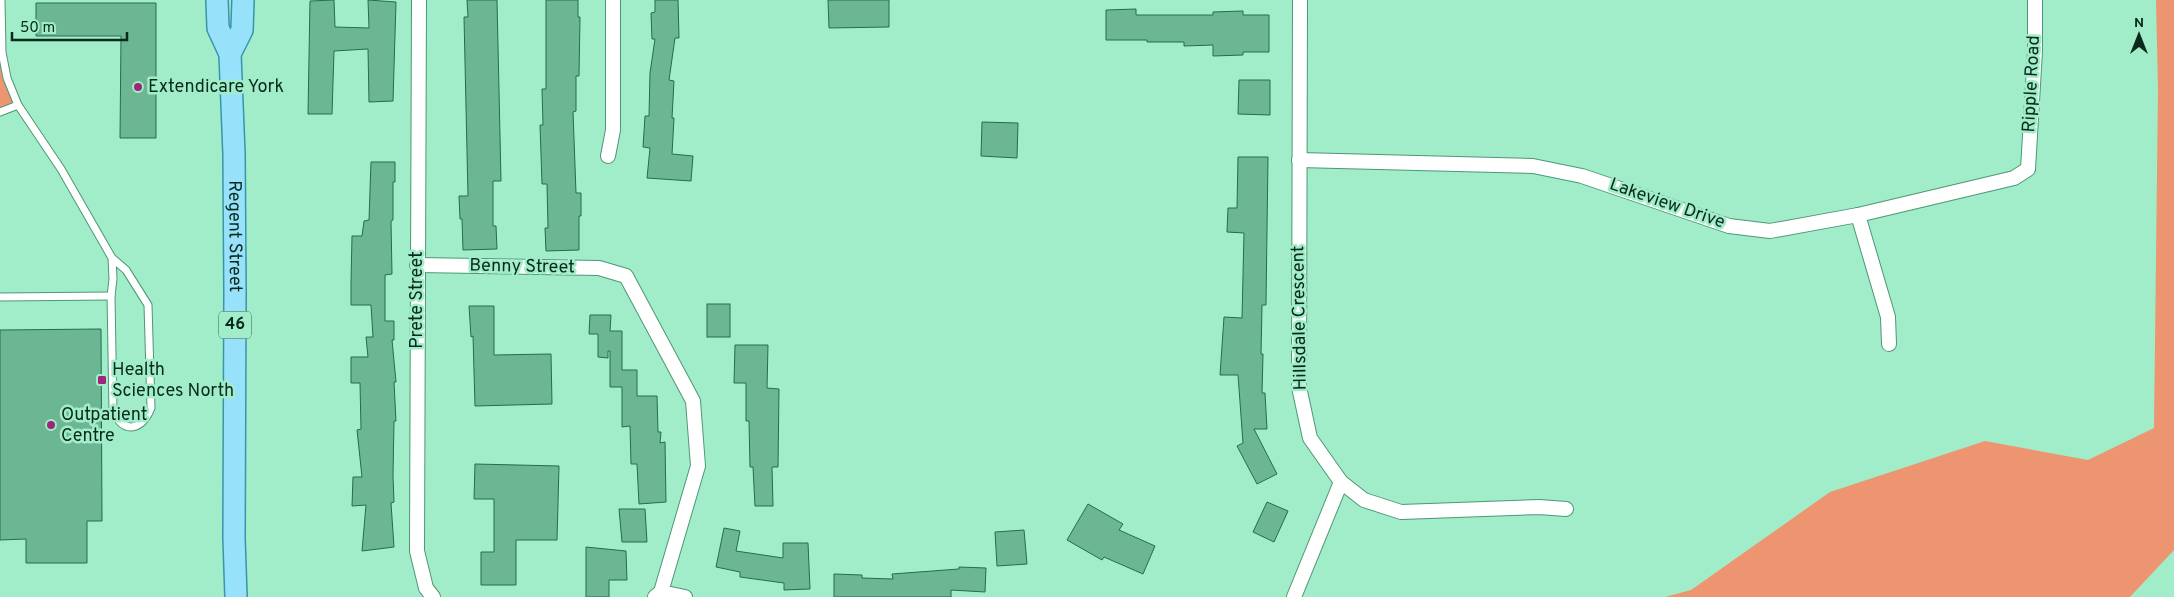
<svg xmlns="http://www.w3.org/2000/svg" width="2174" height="597" font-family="Overpass,sans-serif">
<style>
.green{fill:#ed9570}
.building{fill:#6cb694;stroke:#206e50}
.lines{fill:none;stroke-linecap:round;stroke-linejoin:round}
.service-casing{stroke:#4d9776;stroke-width:9}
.minor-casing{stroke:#4d9776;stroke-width:16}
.primary-casing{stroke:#3895aa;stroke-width:24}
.service{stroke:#fff;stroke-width:7}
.minor{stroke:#fff;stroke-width:14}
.primary{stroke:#97e2fa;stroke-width:21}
.poi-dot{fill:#9f247a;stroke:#a1edc9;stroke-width:2}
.labels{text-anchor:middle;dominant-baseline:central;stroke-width:5;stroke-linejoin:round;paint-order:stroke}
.shield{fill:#a1edc9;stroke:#376450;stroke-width:1}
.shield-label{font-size:16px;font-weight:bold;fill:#092a1c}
.street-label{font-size:18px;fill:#092a1c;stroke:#a1edc9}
.poi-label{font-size:18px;fill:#092a1c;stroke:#a1edc9;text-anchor:start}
</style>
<rect width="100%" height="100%" fill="#a1edc9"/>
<g class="green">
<path d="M 2156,0 L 2174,0 L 2174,550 L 2130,597 L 1665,597 L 1691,590 L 1830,492 L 1985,441 L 2088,460 L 2154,428 L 2158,89 Z"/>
<path d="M 0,56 L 19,103 L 0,111 Z"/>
</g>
<g class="building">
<path d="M 334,0 L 335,27 L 369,28 L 368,0 L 396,2 L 393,101 L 369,102 L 368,49 L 334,51 L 332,114 L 308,114 L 310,1 Z"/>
<path d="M 467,0 L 497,0 L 501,181 L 493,181 L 493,226 L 496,226 L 497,249 L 463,250 L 462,219 L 460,219 L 459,196 L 468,196 L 464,17 L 468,17 Z"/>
<path d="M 546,0 L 578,0 L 578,17 L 580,17 L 579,76 L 576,76 L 576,111 L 573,112 L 576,193 L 581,193 L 581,216 L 579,216 L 579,250 L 546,251 L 545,228 L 548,228 L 547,184 L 542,184 L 540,125 L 543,125 L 542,89 L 546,89 Z"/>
<path d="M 655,0 L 678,0 L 679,38 L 675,38 L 669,80 L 674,81 L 672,118 L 674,118 L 672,154 L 693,156 L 691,181 L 647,178 L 650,148 L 643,147 L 645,116 L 649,116 L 650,73 L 655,39 L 652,39 L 651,13 L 655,12 Z"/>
<path d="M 828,0 L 889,0 L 889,27 L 829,28 Z"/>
<path d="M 36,3 L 156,3 L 156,138 L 120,138 L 121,36 L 36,36 Z"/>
<path d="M 1136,9 L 1136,15 L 1213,15 L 1213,12 L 1243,11 L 1243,15 L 1269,15 L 1269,52 L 1243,52 L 1243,55 L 1213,56 L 1213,45 L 1184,46 L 1184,42 L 1147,42 L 1147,40 L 1106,40 L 1106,10 Z"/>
<path d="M 1239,80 L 1270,80 L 1270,115 L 1238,114 Z"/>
<path d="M 982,122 L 1018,123 L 1017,158 L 981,156 Z"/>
<path d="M 1238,157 L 1268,157 L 1266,305 L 1262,305 L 1261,354 L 1263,354 L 1262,393 L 1265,393 L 1267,429 L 1254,429 L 1277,474 L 1257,484 L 1237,446 L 1243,443 L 1238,375 L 1220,375 L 1224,317 L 1242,318 L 1244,233 L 1227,232 L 1228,208 L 1237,208 Z"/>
<path d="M 371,162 L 395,162 L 395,182 L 393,182 L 393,220 L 391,221 L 392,274 L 385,275 L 385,321 L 394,321 L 394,340 L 392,340 L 396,382 L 394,382 L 396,421 L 394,421 L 393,476 L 394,502 L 391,503 L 394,547 L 362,551 L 366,505 L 352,506 L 353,477 L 362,477 L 357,430 L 361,429 L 360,383 L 351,383 L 351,357 L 368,357 L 366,337 L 373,337 L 371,305 L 351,305 L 351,283 L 352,236 L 362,236 L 364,221 L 369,220 Z"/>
<rect x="707" y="304" width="23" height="33"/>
<path d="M 469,306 L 494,306 L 494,355 L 551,354 L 552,404 L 475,406 L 473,336 L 471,337 Z"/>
<path d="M 590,315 L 611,315 L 610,331 L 622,331 L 622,370 L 637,370 L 637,396 L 657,396 L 658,432 L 661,432 L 660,443 L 665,442 L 666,502 L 639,504 L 637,464 L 631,464 L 630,426 L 622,427 L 622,387 L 610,387 L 610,351 L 608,351 L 608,358 L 598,357 L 598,334 L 589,334 Z"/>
<path d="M 101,329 L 102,521 L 87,521 L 87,563 L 26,563 L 26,539 L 0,540 L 0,330 Z"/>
<path d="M 735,345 L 768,345 L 767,388 L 779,389 L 778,467 L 772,467 L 773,506 L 755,506 L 753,467 L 750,467 L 749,421 L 746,421 L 746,383 L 734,383 Z"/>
<path d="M 475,464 L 559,466 L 557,540 L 516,540 L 516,585 L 481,585 L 481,552 L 494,552 L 494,499 L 474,499 Z"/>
<path d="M 1267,502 L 1288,511 L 1274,542 L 1253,532 Z"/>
<path d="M 1088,504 L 1123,524 L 1119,530 L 1155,546 L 1143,574 L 1104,557 L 1102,560 L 1067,540 Z"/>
<path d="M 619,509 L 645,509 L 647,542 L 622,542 Z"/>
<path d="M 724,528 L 740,531 L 736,551 L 783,558 L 783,543 L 808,543 L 810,589 L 784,590 L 784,583 L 740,577 L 740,572 L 716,567 Z"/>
<path d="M 1024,530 L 1027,564 L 997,566 L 995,532 Z"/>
<path d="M 586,547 L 626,551 L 627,580 L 609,580 L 609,597 L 586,597 Z"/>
<path d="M 959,567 L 986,568 L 985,592 L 951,590 L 951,597 L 834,597 L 834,574 L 862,575 L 862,578 L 893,579 L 892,574 L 959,569 Z"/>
</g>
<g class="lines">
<defs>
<g id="service">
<path d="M 1,0 L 2,52 L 7,78 L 18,105 L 61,169 L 112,258 L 113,279 L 111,296 L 113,411 C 124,435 142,430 151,408 L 148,305 L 126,270 L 112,258"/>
<path d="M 0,112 L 18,105"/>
<path d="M 0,297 L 111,296"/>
</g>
<g id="minor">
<path d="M 419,0 L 417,551 L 426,588 L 433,597"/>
<path d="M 1300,0 L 1299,387 L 1310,438 L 1341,482 L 1364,500 L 1401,512 L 1539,507 L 1566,509"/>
<path d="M 608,156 L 613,130 L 613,0"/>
<path d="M 1299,160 L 1533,166 L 1582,176 L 1729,226 L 1770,231 L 1858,215 L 2014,178 L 2028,169 L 2035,51 L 2035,0"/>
<path d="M 1858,215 L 1888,317 L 1889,344"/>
<path d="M 417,265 L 599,268 L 626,276 L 693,401 L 698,466 L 661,592 L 655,597"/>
<path d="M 661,592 L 685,597"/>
<path d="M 1294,597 L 1341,482"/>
</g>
<g id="primary">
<path id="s1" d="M 217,0 L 218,28 L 230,54 L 234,154 L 235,292 L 234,538 L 236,597"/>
<path d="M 230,54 L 242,30 L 243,0"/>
</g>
</defs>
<use href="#service" class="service-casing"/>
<use href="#minor" class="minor-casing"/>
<use href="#primary" class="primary-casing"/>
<use href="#service" class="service"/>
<use href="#minor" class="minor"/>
<use href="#primary" class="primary"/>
</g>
<g class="poi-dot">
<circle cx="138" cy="87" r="5"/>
<rect x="97" y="375" width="10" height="10" rx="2.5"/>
<circle cx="51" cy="425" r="5"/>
</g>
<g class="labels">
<rect class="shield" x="219" y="311.5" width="32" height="27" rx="4"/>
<g class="shield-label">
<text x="235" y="325">46</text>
</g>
<g class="street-label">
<text transform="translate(2032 84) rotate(-87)">Ripple Road</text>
<text transform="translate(1667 204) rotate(19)">Lakeview Drive</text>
<text stroke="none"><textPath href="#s1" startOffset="239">Regent Street</textPath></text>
<text transform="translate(522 267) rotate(1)">Benny Street</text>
<text transform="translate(417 300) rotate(-90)">Prete Street</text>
<text transform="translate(1300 318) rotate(-91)">Hillsdale Crescent</text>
</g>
<g class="poi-label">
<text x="148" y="87">Extendicare York</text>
<text x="112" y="370">Health<tspan x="112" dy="21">Sciences North</tspan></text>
<text x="61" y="415">Outpatient<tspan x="61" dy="21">Centre</tspan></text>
</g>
</g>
<g transform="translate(2139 35)" stroke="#a1edc9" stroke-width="4" paint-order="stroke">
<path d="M0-4L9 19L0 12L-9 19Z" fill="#092a1c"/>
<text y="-8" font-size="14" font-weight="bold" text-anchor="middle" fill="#092a1c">N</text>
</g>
<path d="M12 32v8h115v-8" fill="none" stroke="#092a1c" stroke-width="2.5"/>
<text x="20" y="32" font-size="15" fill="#092a1c" stroke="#a1edc9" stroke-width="4" paint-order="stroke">50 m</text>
</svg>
